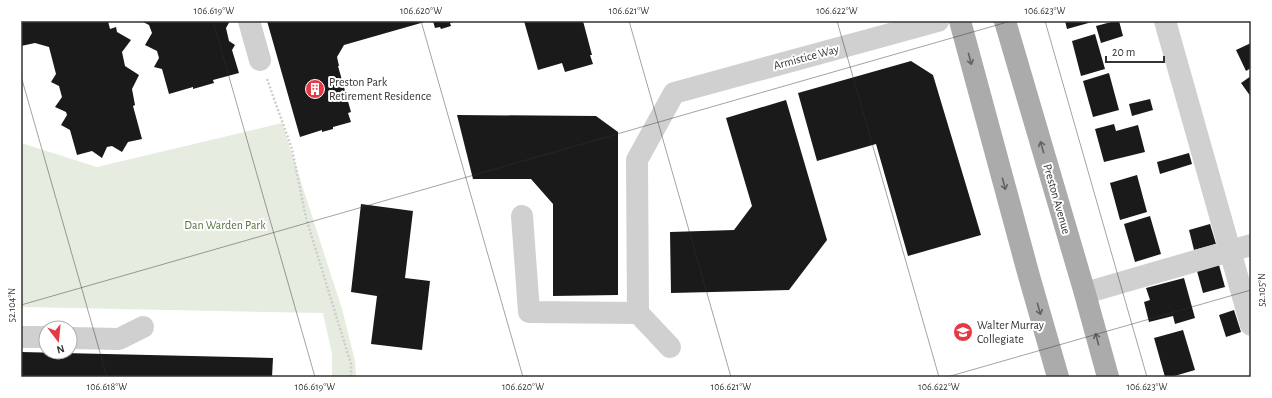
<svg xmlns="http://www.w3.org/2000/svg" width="1272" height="398" font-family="'Alegreya Sans',sans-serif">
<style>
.green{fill:#e6ecdf}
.building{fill:#1a1a1a}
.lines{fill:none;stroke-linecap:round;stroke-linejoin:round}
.path{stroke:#cdcdcd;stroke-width:2.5;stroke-dasharray:2 2;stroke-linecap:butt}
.minor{stroke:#d0d0d0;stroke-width:22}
.major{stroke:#ababab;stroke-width:22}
.oneway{stroke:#636363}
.ticks{fill:none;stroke:#333;stroke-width:1;stroke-opacity:0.45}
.labels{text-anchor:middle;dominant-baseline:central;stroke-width:4;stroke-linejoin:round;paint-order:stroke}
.street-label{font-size:12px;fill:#333;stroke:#fff}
.poi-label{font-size:12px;fill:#333;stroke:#fff;text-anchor:start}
.park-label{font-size:12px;fill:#56703f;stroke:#fff}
.neatline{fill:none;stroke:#333;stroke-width:1.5}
.ticks-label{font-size:10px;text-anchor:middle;fill:#333}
</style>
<rect width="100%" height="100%" fill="#fff"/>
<path class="green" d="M 282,123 L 342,309 L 355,361 L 356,377 L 332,377 L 332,354 L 323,313 L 21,307 L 21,143 L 97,167 Z"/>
<g class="building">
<path d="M 21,21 L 108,21 L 110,29 L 116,27 L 117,32 L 131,40 L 122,52 L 125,66 L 139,75 L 132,89 L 135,105 L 133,106 L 142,139 L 128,142 L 122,152 L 112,146 L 107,147 L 102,158 L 92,151 L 77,155 L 70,130 L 61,125 L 67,115 L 66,112 L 55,107 L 62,97 L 59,86 L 51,82 L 56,74 L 49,47 L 35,43 L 21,46 Z"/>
<path d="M 141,21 L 230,21 L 226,28 L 229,41 L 235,45 L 232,50 L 239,73 L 213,80 L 214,83 L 193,89 L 193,87 L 169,94 L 162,69 L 154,67 L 159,58 L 157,51 L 145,45 L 152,33 L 149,25 Z"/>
<path d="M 267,21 L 428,21 L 344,45 L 337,57 L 339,66 L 338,66 L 351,112 L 348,113 L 351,122 L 333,127 L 333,129 L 322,132 L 322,130 L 300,137 Z"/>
<path d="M 433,21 L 456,21 L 450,23 L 451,26 L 441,29 L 440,27 L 435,28 Z"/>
<path d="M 524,21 L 583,21 L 592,55 L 590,55 L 593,64 L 565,72 L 562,63 L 538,70 Z"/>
<path d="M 1065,21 L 1092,21 L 1092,22 L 1067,29 Z"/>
<path d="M 1115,21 L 1119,21 L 1123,36 L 1101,43 L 1096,26 Z"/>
<path d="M 1095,34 L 1105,69 L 1081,76 L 1072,41 Z"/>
<path d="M 1251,43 L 1251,68 L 1246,71 L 1236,50 Z"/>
<path d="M 911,61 L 933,75 L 981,235 L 908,256 L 876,144 L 817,161 L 798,93 Z"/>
<path d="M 1109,73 L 1119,110 L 1093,117 L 1083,81 Z"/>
<path d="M 1251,76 L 1251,97 L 1241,83 Z"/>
<path d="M 1150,99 L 1153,110 L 1132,116 L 1129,104 Z"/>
<path d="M 786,100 L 827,240 L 789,290 L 671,293 L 670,232 L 734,230 L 752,206 L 726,118 Z"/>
<path d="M 457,115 L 596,116 L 618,132 L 618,295 L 553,296 L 553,204 L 531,179 L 473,179 Z"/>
<path d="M 1114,124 L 1116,131 L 1138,125 L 1145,152 L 1104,162 L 1095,129 Z"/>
<path d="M 1189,153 L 1192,164 L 1160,174 L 1157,162 Z"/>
<path d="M 1137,175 L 1147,212 L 1120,220 L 1110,183 Z"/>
<path d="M 361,204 L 413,211 L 405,278 L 430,281 L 422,350 L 371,344 L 377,296 L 351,292 Z"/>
<path d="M 1150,216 L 1161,254 L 1135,262 L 1124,224 Z"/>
<path d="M 1210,224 L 1216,244 L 1194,250 L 1189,230 Z"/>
<path d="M 1219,265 L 1225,287 L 1203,293 L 1197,271 Z"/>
<path d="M 1184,278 L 1195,318 L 1175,324 L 1173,316 L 1149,322 L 1144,302 L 1150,300 L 1146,288 Z"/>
<path d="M 1234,310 L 1241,332 L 1226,337 L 1219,315 Z"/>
<path d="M 1183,330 L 1195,370 L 1171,377 L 1165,377 L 1154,338 Z"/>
<path d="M 21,352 L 273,358 L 272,377 L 21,377 Z"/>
</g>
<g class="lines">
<path class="path" d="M 267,79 L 292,149 L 306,218 L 351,364 L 351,377"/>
<g class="minor">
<path d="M 249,21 L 260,60"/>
<path d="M 1165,21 L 1251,325"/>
<path d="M 522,216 L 529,312 L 638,313"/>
<path d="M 1085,293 L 1251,245"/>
<path d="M 21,337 L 46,337"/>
<path d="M 70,338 L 119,339 L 143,327"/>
<path d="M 670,347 L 638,313 L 637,160 L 674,93 L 938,21"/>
</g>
<g class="major">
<path d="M 960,21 L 1029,276 L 1058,377"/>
<path d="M 1005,21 L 1084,290 L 1108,377"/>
</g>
</g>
<defs><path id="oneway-shaft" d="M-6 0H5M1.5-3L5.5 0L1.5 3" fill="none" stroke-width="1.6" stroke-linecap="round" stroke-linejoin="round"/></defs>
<g class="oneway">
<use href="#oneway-shaft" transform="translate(970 59) rotate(75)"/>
<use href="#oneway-shaft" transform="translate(1042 147) rotate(-106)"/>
<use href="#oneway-shaft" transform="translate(1004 184) rotate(75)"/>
<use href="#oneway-shaft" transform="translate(1039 309) rotate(74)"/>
<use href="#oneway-shaft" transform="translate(1097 339) rotate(-105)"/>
</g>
<path class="ticks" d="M 213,21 L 315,377M 421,21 L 523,377M 629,21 L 731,377M 837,21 L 939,377M 1045,21 L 1147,377M 21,76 L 107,377M 21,305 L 1011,21M 947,377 L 1251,290"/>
<defs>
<symbol id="building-disc" viewBox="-11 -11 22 22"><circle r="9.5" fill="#e63946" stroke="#fff"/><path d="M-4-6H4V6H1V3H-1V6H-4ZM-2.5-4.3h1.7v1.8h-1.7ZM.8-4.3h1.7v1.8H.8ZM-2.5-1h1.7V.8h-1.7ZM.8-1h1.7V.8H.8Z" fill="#fff"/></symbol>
<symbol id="school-disc" viewBox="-11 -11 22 22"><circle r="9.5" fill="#e63946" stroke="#fff"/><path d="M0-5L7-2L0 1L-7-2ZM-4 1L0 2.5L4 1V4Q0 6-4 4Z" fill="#fff"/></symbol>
</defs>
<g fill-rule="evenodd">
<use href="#building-disc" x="304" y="78" width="22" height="22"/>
<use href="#school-disc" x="952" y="321" width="22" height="22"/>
</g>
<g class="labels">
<g class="street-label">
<text transform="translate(806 57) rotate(-15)">Armistice Way</text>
<text transform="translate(1057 199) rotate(74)">Preston Avenue</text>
</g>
<g class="poi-label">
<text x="329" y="82">Preston Park<tspan x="329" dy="14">Retirement Residence</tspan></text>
<text x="977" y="325">Walter Murray<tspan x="977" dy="14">Collegiate</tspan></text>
</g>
<g class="park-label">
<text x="225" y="225">Dan Warden Park</text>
</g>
</g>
<rect width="1272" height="398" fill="none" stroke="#ffffff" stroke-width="44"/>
<g transform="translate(58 340) rotate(164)"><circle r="19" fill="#ffffff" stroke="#adadad"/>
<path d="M0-3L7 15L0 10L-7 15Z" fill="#e63946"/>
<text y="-6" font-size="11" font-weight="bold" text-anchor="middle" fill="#333333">N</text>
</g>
<path d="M1106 56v6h58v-6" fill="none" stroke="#333333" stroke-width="2"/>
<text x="1112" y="56" font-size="12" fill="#333333" stroke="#ffffff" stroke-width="3" paint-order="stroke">20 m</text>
<rect x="22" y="22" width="1228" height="354" class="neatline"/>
<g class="ticks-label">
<text x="214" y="14">106.619°W</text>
<text x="421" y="14">106.620°W</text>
<text x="629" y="14">106.621°W</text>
<text x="837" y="14">106.622°W</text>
<text x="1045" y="14">106.623°W</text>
<text transform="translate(1261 290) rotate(-90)" y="4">52.105°N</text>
<text transform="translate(11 305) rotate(-90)" y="4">52.104°N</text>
<text x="107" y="390">106.618°W</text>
<text x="315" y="390">106.619°W</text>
<text x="523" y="390">106.620°W</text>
<text x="731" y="390">106.621°W</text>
<text x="939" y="390">106.622°W</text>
<text x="1147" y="390">106.623°W</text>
</g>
</svg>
